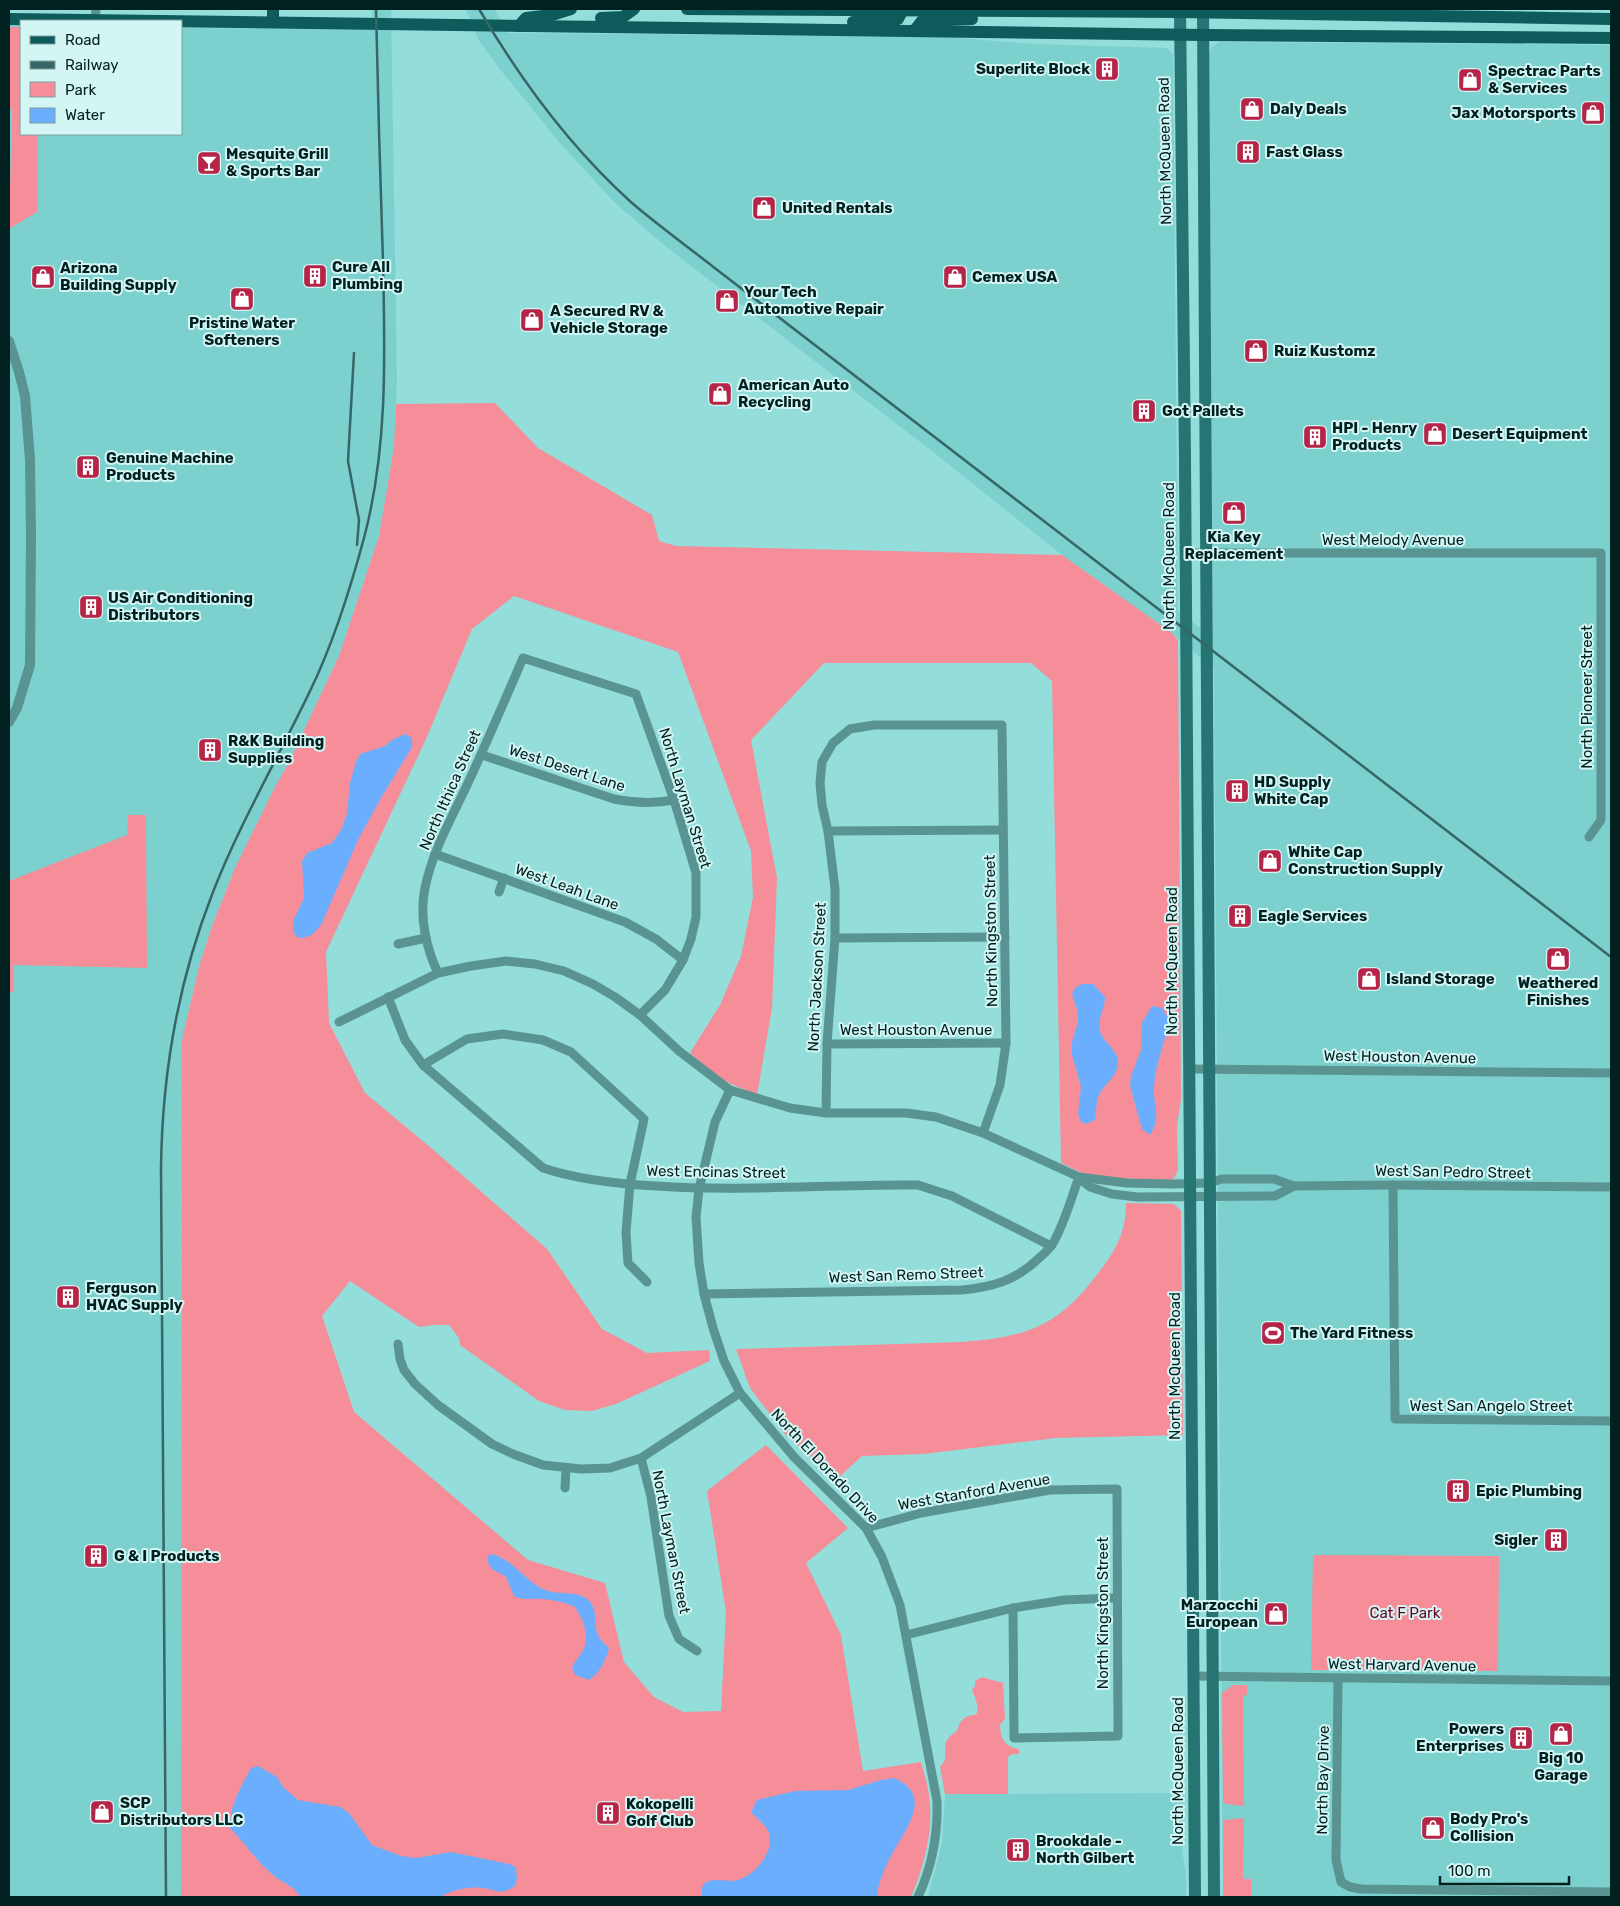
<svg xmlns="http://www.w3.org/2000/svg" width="1620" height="1906" font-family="Rubik,sans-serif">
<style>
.built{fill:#7cd0ce}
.green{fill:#f68e99}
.water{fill:#6baefe}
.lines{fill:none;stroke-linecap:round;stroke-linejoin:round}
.minor{stroke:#5a9492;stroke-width:9}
.tertiary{stroke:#5a9492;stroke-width:10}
.secondary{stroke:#267473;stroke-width:12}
.primary{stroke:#0d5b5a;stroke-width:12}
.rail{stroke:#376666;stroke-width:2.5}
.labels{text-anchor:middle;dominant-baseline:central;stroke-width:4;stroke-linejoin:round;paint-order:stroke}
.poi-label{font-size:15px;font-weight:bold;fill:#012020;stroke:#d3f6f5;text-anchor:start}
.street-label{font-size:15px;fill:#012020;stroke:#d3f6f5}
.park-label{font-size:15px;fill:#6c0322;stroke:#d3f6f5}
</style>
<rect width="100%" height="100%" fill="#93dddb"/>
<g class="built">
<path d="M 372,9 L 391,9 L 397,379 L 394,447 L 388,486 L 379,536 L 339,656 L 288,764 L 276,785 L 235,868 L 212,926 L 199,967 L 182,1040 L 181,1897 L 9,1897 L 9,25 L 21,25 L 21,134 L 181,134 L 181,28 L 372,30 Z"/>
<path d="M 466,9 L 495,9 L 507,33 L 945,37 L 1032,44 L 1167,48 L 1173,55 L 1178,611 L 1213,638 L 1209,55 L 1211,48 L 1219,42 L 1611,45 L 1611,1897 L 1223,1897 L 1214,669 L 1172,633 L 1062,555 L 932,451 L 669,249 L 614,202 L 560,143 L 499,68 L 478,39 Z"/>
<path d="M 1184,1793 L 1182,1850 L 1186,1875 L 1186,1897 L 928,1897 L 942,1843 L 945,1794 Z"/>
</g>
<g class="green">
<path d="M 9,27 L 21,27 L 21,134 L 38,134 L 37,212 L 9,229 L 12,109 L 9,108 Z"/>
<path d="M 495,403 L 538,448 L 652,515 L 659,541 L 676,546 L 1062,555 L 1172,633 L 1178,640 L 1181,1099 L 1177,1125 L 1178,1170 L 1174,1178 L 1171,1180 L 1105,1178 L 1082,1173 L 1061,1163 L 1052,681 L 1031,663 L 824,663 L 751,740 L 777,878 L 772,1008 L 757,1095 L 720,1079 L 690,1053 L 720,1005 L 741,956 L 753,897 L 751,851 L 678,652 L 514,596 L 472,629 L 426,739 L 326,952 L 329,1023 L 365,1093 L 430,1147 L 547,1249 L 602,1329 L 647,1353 L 709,1350 L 710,1361 L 616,1404 L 592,1411 L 565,1410 L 539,1401 L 460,1345 L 459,1338 L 449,1325 L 434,1325 L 419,1327 L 350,1281 L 322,1316 L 354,1412 L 528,1560 L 605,1583 L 624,1662 L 654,1697 L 683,1712 L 721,1711 L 726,1612 L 707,1491 L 766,1445 L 848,1528 L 806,1563 L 841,1635 L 863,1771 L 921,1762 C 924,1773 928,1785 929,1796 C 934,1831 924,1866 911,1897 L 181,1897 L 182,1040 L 199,967 L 212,926 L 235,868 L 276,785 L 288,764 L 339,656 L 379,536 L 394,447 L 396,404 Z"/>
<path d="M 128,815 L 146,815 L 147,968 L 13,965 L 13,992 L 9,992 L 9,881 L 127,835 Z"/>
<path d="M 1126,1203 L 1174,1204 L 1181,1211 L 1183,1435 L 1056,1438 L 923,1454 L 862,1456 L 836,1480 L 785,1434 L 750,1388 L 736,1349 L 962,1342 C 1028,1337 1059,1326 1099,1272 C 1116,1250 1126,1232 1126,1203 Z"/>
<path d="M 1313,1555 L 1499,1556 L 1498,1671 L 1311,1670 Z"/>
<path d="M 982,1677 L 1003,1683 L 1005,1719 L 1000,1725 C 1000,1738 1005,1747 1019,1749 L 1019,1754 L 1012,1754 L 1008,1757 L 1008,1794 L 945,1794 L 940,1767 L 945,1760 C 946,1745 942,1740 957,1731 C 959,1721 966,1714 976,1715 C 980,1707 975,1698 972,1690 L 975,1686 L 975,1681 Z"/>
<path d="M 1233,1685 L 1247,1685 L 1247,1694 L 1243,1697 L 1244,1806 L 1226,1804 L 1223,1802 L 1222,1693 Z"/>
<path d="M 1244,1818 L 1243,1879 L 1251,1879 L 1251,1897 L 1223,1897 L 1223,1820 Z"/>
</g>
<g class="water">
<path d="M 405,734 L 412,738 L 412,747 L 381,798 L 358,840 L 322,923 C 315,933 311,938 298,938 L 293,932 L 293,921 L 304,898 L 302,861 L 307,853 L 332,843 L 341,830 L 347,814 L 350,783 L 356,762 L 360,754 L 385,746 L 392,740 Z"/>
<path d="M 1082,984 L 1093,984 L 1105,997 C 1105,1009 1097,1018 1100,1031 C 1104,1044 1120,1051 1118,1064 C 1117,1076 1106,1083 1100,1093 C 1095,1102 1097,1111 1095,1120 L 1086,1124 L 1081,1122 L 1078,1114 L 1081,1087 L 1072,1055 L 1072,1042 L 1078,1022 L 1078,1013 L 1072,994 L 1075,988 Z"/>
<path d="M 1152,1006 L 1162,1008 L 1169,1019 C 1166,1042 1155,1063 1154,1087 C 1153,1107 1162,1116 1150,1135 L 1142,1129 L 1130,1086 L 1131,1076 L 1141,1050 L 1142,1023 Z"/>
<path d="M 491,1554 C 513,1558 526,1584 548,1591 C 562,1595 582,1590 591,1603 C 598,1613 593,1627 599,1637 C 601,1641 606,1645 609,1648 C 606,1660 600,1673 589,1680 L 575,1675 L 572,1667 C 575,1661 580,1656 583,1650 C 591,1636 582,1618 575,1607 C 564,1602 554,1600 543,1599 C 533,1598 523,1601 514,1596 L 506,1577 C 495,1569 489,1572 487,1557 Z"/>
<path d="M 258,1766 L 277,1777 L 283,1787 L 298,1800 L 340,1807 L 349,1813 L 372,1845 L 401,1856 L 416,1858 L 451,1852 L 509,1864 L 516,1867 L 517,1879 L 515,1886 C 502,1894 501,1892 488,1889 C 472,1885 454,1889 440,1897 L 300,1897 C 295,1886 282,1883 273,1875 C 256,1861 245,1843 230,1828 C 230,1804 240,1789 251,1768 Z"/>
<path d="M 894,1778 C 937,1796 902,1833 889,1860 C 883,1872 878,1884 877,1897 L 702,1897 C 702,1892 701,1886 705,1883 C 713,1878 724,1881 732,1881 C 752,1880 775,1853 769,1833 C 766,1825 757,1819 751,1812 L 757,1800 L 795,1791 L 848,1790 L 881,1780 Z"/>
</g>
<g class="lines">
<g class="minor">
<path d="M 95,19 L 96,9"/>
<path d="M 1185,553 L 1601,553 L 1601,820 L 1589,837"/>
<path d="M 482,755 L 614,799 C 635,803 653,804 674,800"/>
<path d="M 828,831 L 1003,830"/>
<path d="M 435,854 L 625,922 L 656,939 L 683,960"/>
<path d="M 499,892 L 504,878"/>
<path d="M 835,938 L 1005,937"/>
<path d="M 398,944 L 426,938"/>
<path d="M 438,973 C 426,948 419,916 425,888 C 432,852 452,817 468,783 C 487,742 505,700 523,658 L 636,694 L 674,800 L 696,873 L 696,917 L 691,939 L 683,960 L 665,990 L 640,1015"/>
<path d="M 388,997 L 405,1040 L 423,1065 L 543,1168 C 579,1180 618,1184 656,1186 C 743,1192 831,1184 918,1185 L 952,1196 L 1051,1246"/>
<path d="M 339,1022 L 438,973 L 471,966 L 506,961 L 535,964 L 564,971 L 593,984 L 615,997 L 640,1015 L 679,1051 L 730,1090 L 790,1108 L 826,1113 L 906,1113 L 936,1117 L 983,1133 L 1079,1177 L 1127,1183 L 1174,1184 L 1209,1183 L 1222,1179 L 1274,1179 L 1294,1186 L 1393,1185 L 1611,1187"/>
<path d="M 827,1044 L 1006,1043"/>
<path d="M 423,1065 L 467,1039 L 503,1034 L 543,1040 L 571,1052 L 644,1119 L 630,1184 L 626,1232 L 628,1263 L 647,1282"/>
<path d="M 1189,1069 L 1611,1073"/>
<path d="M 730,1090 L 715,1122 L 699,1189 L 696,1217 L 699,1263 L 704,1294 L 713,1328 L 724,1361 L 740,1393 L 794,1457 L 866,1528 L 882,1557 L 900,1605 L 937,1801 C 938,1834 932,1867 918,1897"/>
<path d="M 826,1113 L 827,1044 L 835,938 L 835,889 L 828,831 L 822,805 L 820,783 L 822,762 L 833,743 L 850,729 L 874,725 L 1002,725 L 1006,1043 L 1000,1085 L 983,1133"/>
<path d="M 1079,1178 L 1090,1187 L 1112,1194 L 1137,1197 L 1275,1196 L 1294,1186"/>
<path d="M 1393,1185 L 1395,1419 L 1611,1421"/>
<path d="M 704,1294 L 962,1290 C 992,1287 1015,1281 1038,1259 C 1043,1255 1048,1250 1052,1245 C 1064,1225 1071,1199 1079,1177"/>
<path d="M 398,1344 L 400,1359 L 404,1370 L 415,1384 L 438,1405 L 492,1444 L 513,1454 L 543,1465 L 581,1469 L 610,1468 L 641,1458 L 740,1393"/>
<path d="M 641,1458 L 651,1497 L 669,1616 L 679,1639 L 697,1651"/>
<path d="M 565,1488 L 566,1468"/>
<path d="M 866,1528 L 921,1513 L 1050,1490 L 1117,1489 L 1118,1736 L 1014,1738 L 1013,1608"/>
<path d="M 906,1635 L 1013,1608 L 1064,1600 L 1116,1598"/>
<path d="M 1193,1676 L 1611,1681"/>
<path d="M 1338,1678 L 1336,1860 L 1341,1882 L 1350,1887 L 1361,1889 L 1611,1892"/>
</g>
<path class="tertiary" d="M 9,341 L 19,372 L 25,396 L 30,460 L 31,535 L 30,665 L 17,708 L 9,722"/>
<g class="secondary">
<path d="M 1180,9 L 1185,460 L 1195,1897"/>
<path d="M 1203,9 L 1214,1897"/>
</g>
<g class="primary">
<path d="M 687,9 L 1180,12 L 1611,19"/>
<path d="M 601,18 L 623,17 L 634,9"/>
<path d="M 9,19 L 1203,35 L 1611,38"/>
<path d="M 273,22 L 273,9"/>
<path d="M 853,22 L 891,21 L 898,19 L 902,11"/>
<path d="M 519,26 L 526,18 L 552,15 L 571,9"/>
<path d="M 915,30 L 922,21 L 972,19"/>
</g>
<g class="rail">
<path d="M 479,9 C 520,79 571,148 632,203 C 659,226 688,247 716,269 L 1611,957"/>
<path d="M 354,353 L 348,461 L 359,520 L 357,545"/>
<path d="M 166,1897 L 161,1169 C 162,1073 178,981 213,892 C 240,823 278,758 310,691 C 334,642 350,590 364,538 C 388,448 385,354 383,262 C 380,178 378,93 376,9"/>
</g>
</g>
<defs>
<symbol id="building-square" viewBox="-11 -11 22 22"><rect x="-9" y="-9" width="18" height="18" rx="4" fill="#b62547" stroke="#d3f6f5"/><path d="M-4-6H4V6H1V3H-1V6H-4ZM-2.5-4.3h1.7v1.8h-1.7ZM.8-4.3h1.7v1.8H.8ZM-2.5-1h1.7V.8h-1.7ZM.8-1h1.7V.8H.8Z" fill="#fff"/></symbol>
<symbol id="shop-square" viewBox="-11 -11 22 22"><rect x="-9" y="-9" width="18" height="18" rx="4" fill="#b62547" stroke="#d3f6f5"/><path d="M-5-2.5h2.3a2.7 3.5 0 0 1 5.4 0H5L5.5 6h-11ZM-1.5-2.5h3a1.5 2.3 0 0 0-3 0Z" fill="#fff"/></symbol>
<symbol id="bar-square" viewBox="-11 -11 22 22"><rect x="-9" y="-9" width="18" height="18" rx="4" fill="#b62547" stroke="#d3f6f5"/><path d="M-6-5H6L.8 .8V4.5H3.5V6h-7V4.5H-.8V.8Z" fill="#fff"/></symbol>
<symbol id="stadium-square" viewBox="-11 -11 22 22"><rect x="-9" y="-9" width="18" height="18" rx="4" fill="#b62547" stroke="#d3f6f5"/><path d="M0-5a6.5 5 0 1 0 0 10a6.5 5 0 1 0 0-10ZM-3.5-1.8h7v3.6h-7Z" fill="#fff"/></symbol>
</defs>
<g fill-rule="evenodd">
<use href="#building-square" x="1093" y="55" width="28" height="28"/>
<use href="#shop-square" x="1456" y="66" width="28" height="28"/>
<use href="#shop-square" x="1238" y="95" width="28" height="28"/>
<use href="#shop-square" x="1579" y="99" width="28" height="28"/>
<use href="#building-square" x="1234" y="138" width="28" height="28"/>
<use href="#bar-square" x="195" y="149" width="28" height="28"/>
<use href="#shop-square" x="750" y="194" width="28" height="28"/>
<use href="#building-square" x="301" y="262" width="28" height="28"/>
<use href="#shop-square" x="29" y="263" width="28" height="28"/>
<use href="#shop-square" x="941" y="263" width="28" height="28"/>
<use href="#shop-square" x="228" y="285" width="28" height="28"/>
<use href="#shop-square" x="713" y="287" width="28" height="28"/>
<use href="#shop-square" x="518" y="306" width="28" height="28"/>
<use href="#shop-square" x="1242" y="337" width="28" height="28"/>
<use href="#shop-square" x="706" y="380" width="28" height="28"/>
<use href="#building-square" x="1130" y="397" width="28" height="28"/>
<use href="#shop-square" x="1421" y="420" width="28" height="28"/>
<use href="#building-square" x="1301" y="423" width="28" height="28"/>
<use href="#building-square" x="74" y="453" width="28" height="28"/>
<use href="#shop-square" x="1220" y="499" width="28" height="28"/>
<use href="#building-square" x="77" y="593" width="28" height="28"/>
<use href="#building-square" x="196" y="736" width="28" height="28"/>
<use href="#building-square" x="1223" y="777" width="28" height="28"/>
<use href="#shop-square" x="1256" y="847" width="28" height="28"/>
<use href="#building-square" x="1226" y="902" width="28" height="28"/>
<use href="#shop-square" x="1544" y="945" width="28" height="28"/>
<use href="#shop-square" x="1355" y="965" width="28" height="28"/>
<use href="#building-square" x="54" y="1283" width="28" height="28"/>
<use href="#stadium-square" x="1259" y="1319" width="28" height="28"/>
<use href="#building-square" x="1444" y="1477" width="28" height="28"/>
<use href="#building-square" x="1542" y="1526" width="28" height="28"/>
<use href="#building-square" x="82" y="1542" width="28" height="28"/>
<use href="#shop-square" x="1262" y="1600" width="28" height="28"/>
<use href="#shop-square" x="1547" y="1720" width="28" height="28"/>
<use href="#building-square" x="1507" y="1724" width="28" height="28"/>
<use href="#shop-square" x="88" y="1798" width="28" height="28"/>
<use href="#building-square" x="594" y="1799" width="28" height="28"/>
<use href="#shop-square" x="1419" y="1814" width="28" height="28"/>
<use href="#building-square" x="1004" y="1836" width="28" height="28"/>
</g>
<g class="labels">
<g class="poi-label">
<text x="1090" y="69" text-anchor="end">Superlite Block</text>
<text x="1488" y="71">Spectrac Parts<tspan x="1488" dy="17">&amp; Services</tspan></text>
<text x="1270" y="109">Daly Deals</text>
<text x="1576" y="113" text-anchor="end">Jax Motorsports</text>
<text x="1266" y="152">Fast Glass</text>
<text x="226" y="154">Mesquite Grill<tspan x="226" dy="17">&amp; Sports Bar</tspan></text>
<text x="782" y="208">United Rentals</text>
<text x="332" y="267">Cure All<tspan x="332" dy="17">Plumbing</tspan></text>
<text x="60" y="268">Arizona<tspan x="60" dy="17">Building Supply</tspan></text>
<text x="972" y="277">Cemex USA</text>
<text x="744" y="292">Your Tech<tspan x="744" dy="17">Automotive Repair</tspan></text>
<text x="550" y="311">A Secured RV &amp;<tspan x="550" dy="17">Vehicle Storage</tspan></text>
<text x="242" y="323" text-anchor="middle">Pristine Water<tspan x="242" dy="17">Softeners</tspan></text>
<text x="1274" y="351">Ruiz Kustomz</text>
<text x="738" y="385">American Auto<tspan x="738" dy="17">Recycling</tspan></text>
<text x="1162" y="411">Got Pallets</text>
<text x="1332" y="428">HPI - Henry<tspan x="1332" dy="17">Products</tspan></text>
<text x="1452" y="434">Desert Equipment</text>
<text x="106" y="458">Genuine Machine<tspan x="106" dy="17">Products</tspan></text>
<text x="1234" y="537" text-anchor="middle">Kia Key<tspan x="1234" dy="17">Replacement</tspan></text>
<text x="108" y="598">US Air Conditioning<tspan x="108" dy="17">Distributors</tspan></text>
<text x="228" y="741">R&amp;K Building<tspan x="228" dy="17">Supplies</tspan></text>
<text x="1254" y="782">HD Supply<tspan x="1254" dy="17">White Cap</tspan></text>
<text x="1288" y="852">White Cap<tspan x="1288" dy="17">Construction Supply</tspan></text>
<text x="1258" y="916">Eagle Services</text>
<text x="1386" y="979">Island Storage</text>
<text x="1558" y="983" text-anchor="middle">Weathered<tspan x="1558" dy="17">Finishes</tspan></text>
<text x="86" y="1288">Ferguson<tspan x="86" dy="17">HVAC Supply</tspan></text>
<text x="1290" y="1333">The Yard Fitness</text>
<text x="1476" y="1491">Epic Plumbing</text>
<text x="1538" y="1540" text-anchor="end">Sigler</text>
<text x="114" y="1556">G &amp; I Products</text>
<text x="1258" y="1605" text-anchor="end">Marzocchi<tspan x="1258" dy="17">European</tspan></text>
<text x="1504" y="1729" text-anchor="end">Powers<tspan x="1504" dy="17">Enterprises</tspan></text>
<text x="1561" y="1758" text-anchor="middle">Big 10<tspan x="1561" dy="17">Garage</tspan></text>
<text x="120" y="1803">SCP<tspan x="120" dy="17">Distributors LLC</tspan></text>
<text x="626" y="1804">Kokopelli<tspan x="626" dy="17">Golf Club</tspan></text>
<text x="1450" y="1819">Body Pro's<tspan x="1450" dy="17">Collision</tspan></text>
<text x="1036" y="1841">Brookdale -<tspan x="1036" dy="17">North Gilbert</tspan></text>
</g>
<g class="street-label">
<text transform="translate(1165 151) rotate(-91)">North McQueen Road</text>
<text x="1393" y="540">West Melody Avenue</text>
<text transform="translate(1169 556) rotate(-90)">North McQueen Road</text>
<text transform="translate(1587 697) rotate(-90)">North Pioneer Street</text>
<text transform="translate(567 768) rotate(18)">West Desert Lane</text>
<text transform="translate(450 790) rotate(-66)">North Ithica Street</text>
<text transform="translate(685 798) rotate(73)">North Layman Street</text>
<text transform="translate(567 887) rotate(20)">West Leah Lane</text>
<text transform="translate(991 931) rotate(-91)">North Kingston Street</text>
<text transform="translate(1172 961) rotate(-90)">North McQueen Road</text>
<text transform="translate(817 977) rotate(-87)">North Jackson Street</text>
<text x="916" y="1030">West Houston Avenue</text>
<text transform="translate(1400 1057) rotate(1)">West Houston Avenue</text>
<text transform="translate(716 1172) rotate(1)">West Encinas Street</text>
<text transform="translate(1453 1172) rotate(1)">West San Pedro Street</text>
<text transform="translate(906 1275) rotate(-2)">West San Remo Street</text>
<text transform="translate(1175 1366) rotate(-90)">North McQueen Road</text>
<text x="1491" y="1406">West San Angelo Street</text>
<text transform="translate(825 1466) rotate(47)">North El Dorado Drive</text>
<text transform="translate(974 1492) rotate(-10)">West Stanford Avenue</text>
<text transform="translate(671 1542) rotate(79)">North Layman Street</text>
<text transform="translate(1103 1613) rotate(-90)">North Kingston Street</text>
<text transform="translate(1402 1665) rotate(1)">West Harvard Avenue</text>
<text transform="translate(1178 1771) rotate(-90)">North McQueen Road</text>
<text transform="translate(1323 1780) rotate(-89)">North Bay Drive</text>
</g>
<g class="park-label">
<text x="1405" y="1613">Cat F Park</text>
</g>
</g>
<rect width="1620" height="1906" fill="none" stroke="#012020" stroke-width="20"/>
<rect x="20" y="20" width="162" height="115" fill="#d3f6f5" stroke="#7fa0a0"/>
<rect x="30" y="36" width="25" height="8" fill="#0d5b5a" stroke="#7fa0a0"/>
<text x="65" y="45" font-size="15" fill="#012020">Road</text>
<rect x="30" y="61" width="25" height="8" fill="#376666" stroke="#7fa0a0"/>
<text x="65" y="70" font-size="15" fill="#012020">Railway</text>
<rect x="30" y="82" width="25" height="15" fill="#f68e99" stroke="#7fa0a0"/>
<text x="65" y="95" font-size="15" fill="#012020">Park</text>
<rect x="30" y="108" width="25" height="15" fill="#6baefe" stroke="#7fa0a0"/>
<text x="65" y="120" font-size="15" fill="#012020">Water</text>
<path d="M1440 1876v8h129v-8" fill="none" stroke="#012020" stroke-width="2.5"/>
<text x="1448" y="1876" font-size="15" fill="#012020" stroke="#d3f6f5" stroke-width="4" paint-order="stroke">100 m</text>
</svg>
